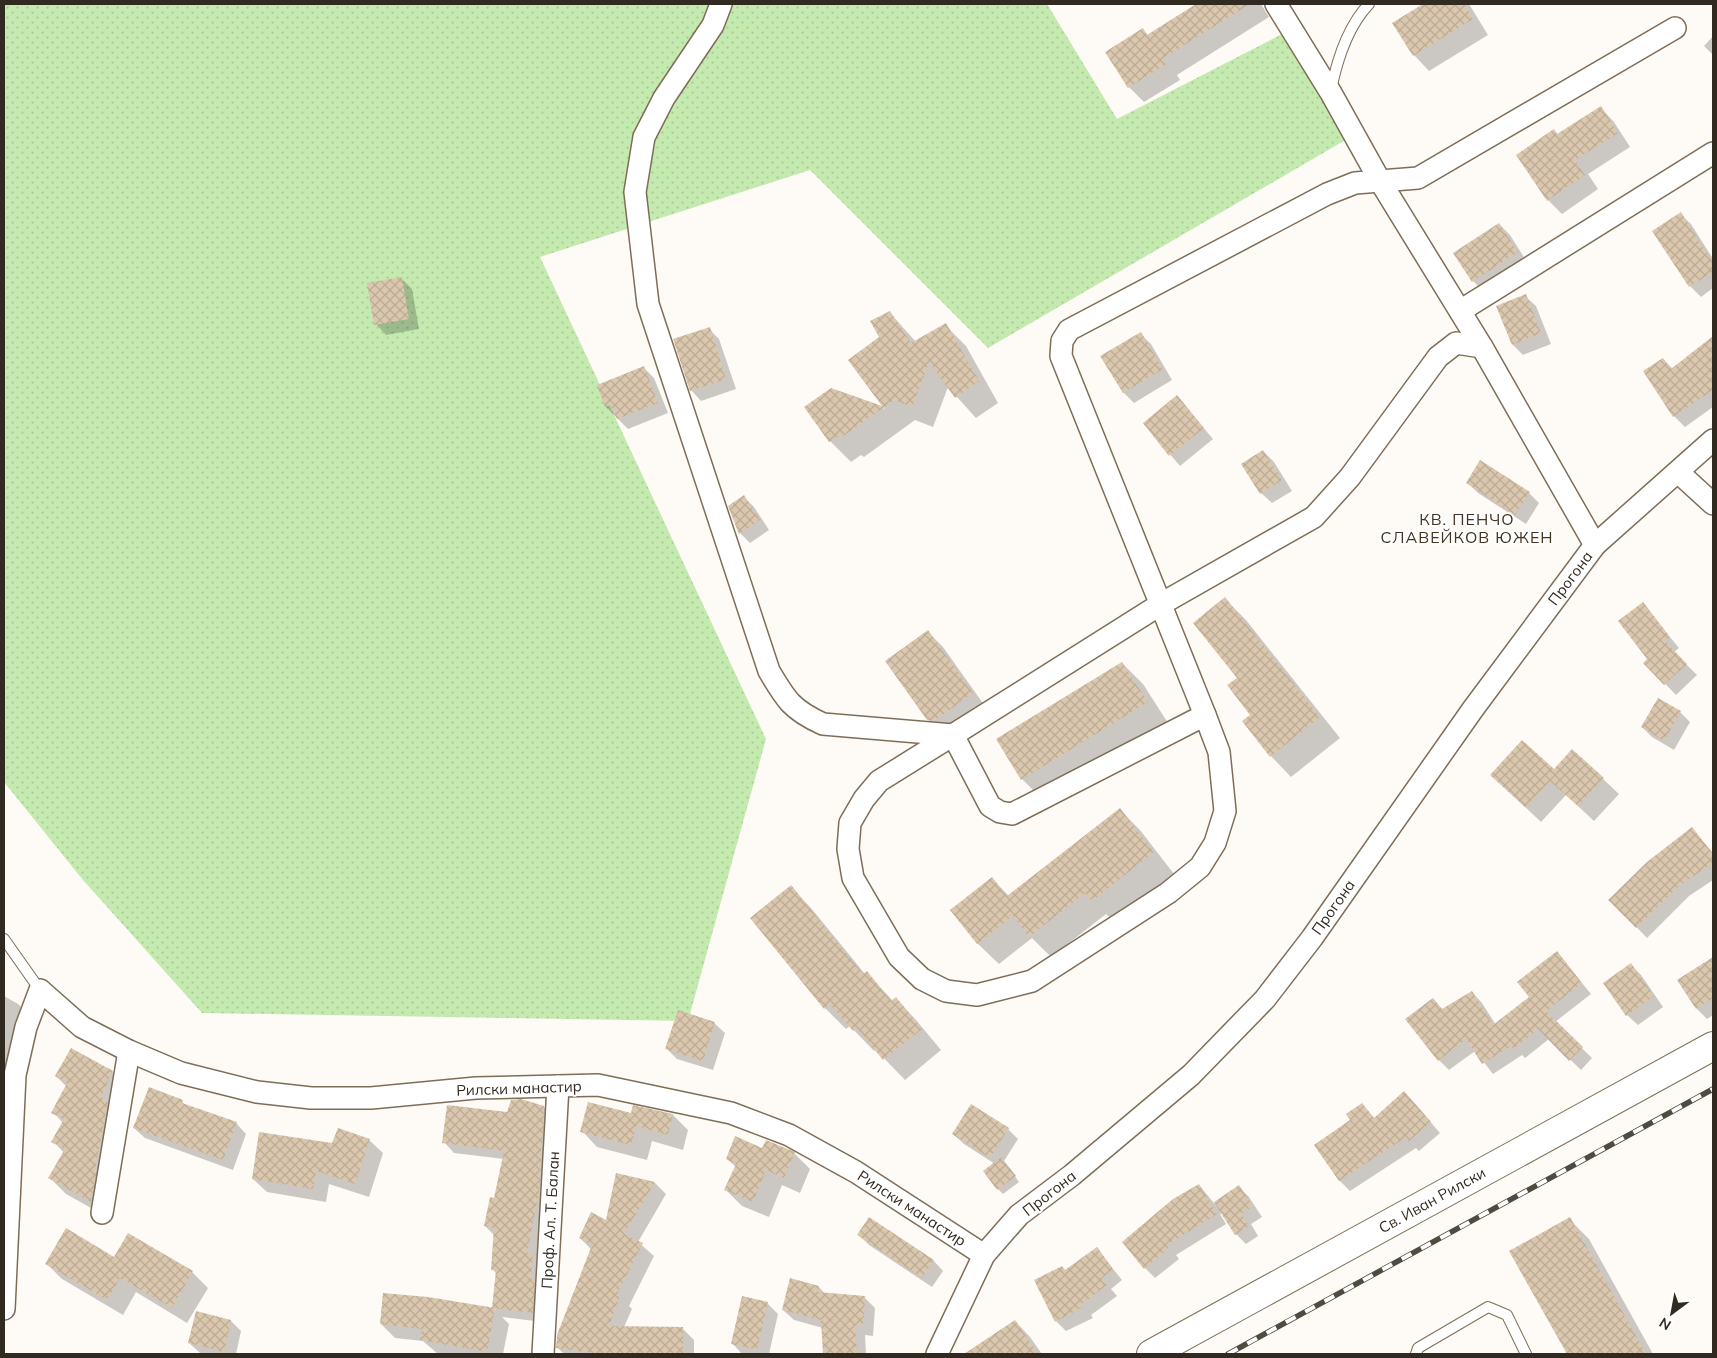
<svg xmlns="http://www.w3.org/2000/svg" width="1717" height="1358" font-family="Mulish,sans-serif">
<style>
.green{fill:url(#green-dots)}
.shadow{fill:#0003}
.building{fill:url(#building-cross-hatch)}
.lines{fill:none;stroke-linecap:round;stroke-linejoin:round}
.lane-casing{stroke:#7f6e57;stroke-width:12}
.street-casing{stroke:#7f6e57;stroke-width:24}
.secondary-casing{stroke:#7f6e57;stroke-width:30}
.lane{stroke:#fff;stroke-width:10}
.street{stroke:#fff;stroke-width:21}
.secondary{stroke:#fff;stroke-width:28}
.rail-casing{stroke:#514a41;stroke-width:5.5}
.rail{stroke:#fff;stroke-width:4;stroke-dasharray:11;stroke-linecap:butt}
.labels{text-anchor:middle;dominant-baseline:central;stroke-width:4;stroke-linejoin:round;paint-order:stroke}
.street-label{font-size:15px;fill:#312a20;stroke:#fff}
.neighbourhood-label{font-size:16px;letter-spacing:1px;fill:#443420;stroke:#fff}
</style>
<defs>
<pattern id="green-dots" width="8" height="8" patternUnits="userSpaceOnUse" patternTransform="scale(1.25)"><rect width="8" height="8" fill="#c4eab0"/><path d="M2 2h.1M6 6h.1" fill="none" stroke="#a9c997" stroke-width="1.8" stroke-linecap="round"/></pattern>
<pattern id="building-cross-hatch" width="8" height="8" patternUnits="userSpaceOnUse" patternTransform="scale(1.25)"><rect width="8" height="8" fill="#dac7ae"/><path d="M0 0l8 8M0 8l8-8" fill="none" stroke="#bcab95"/></pattern>
</defs>
<rect width="100%" height="100%" fill="#fefaf5"/>
<path class="green" d="M 4,4 L 1047,4 L 1117,119 L 1292,29 L 1354,135 L 988,348 L 810,170 L 540,257 L 766,739 L 688,1021 L 202,1013 L 83,880 L 4,782 Z"/>
<g class="shadow">
<path d="M 1198,4 L 1261,4 L 1269,17 L 1177,75 L 1180,80 L 1144,102 L 1129,87 L 1143,30 L 1148,35 Z"/>
<path d="M 1426,4 L 1469,4 L 1488,35 L 1429,71 L 1414,55 L 1394,23 Z"/>
<path d="M 1713,36 L 1713,55 L 1704,46 Z"/>
<path d="M 1601,108 L 1614,122 L 1630,147 L 1588,174 L 1598,189 L 1562,214 L 1548,200 L 1554,130 L 1558,135 Z"/>
<path d="M 1680,214 L 1691,224 L 1713,259 L 1713,288 L 1701,297 L 1690,286 L 1654,231 Z"/>
<path d="M 1499,224 L 1510,235 L 1527,262 L 1483,291 L 1473,281 Z"/>
<path d="M 401,278 L 412,289 L 419,329 L 386,335 L 376,324 Z"/>
<path d="M 1525,296 L 1536,306 L 1551,344 L 1523,355 L 1513,345 L 1498,307 Z"/>
<path d="M 890,313 L 916,342 L 945,325 L 966,346 L 998,403 L 976,418 L 948,387 L 933,427 L 915,420 L 864,457 L 861,455 L 851,462 L 830,441 L 806,408 L 831,389 L 885,409 L 849,360 L 881,337 Z"/>
<path d="M 709,329 L 719,339 L 736,389 L 701,401 L 691,390 Z"/>
<path d="M 1140,334 L 1151,344 L 1172,380 L 1134,403 L 1124,393 L 1102,356 Z"/>
<path d="M 1713,337 L 1713,407 L 1685,427 L 1674,416 L 1644,372 L 1663,359 L 1673,369 Z"/>
<path d="M 644,368 L 654,378 L 668,413 L 628,429 L 606,407 L 598,385 Z"/>
<path d="M 1177,397 L 1213,439 L 1180,466 L 1144,424 Z"/>
<path d="M 1263,451 L 1274,462 L 1292,491 L 1272,503 L 1261,493 Z"/>
<path d="M 1467,482 L 1529,493 L 1539,503 L 1526,524 L 1478,493 Z"/>
<path d="M 744,497 L 754,507 L 769,530 L 750,543 L 740,533 Z"/>
<path d="M 1225,599 L 1246,620 L 1340,738 L 1291,777 L 1271,756 L 1238,678 Z"/>
<path d="M 1643,604 L 1679,648 L 1674,652 L 1697,675 L 1676,695 L 1645,663 L 1648,659 Z"/>
<path d="M 928,632 L 943,647 L 987,709 L 944,736 L 928,719 Z"/>
<path d="M 1122,663 L 1143,684 L 1168,723 L 1043,800 L 1022,779 Z"/>
<path d="M 1680,712 L 1690,722 L 1674,750 L 1652,737 L 1642,727 Z"/>
<path d="M 1554,771 L 1603,779 L 1619,794 L 1594,821 L 1566,795 L 1541,822 L 1507,790 Z"/>
<path d="M 1120,810 L 1140,830 L 1174,874 L 1114,921 L 1106,914 L 1051,957 L 1032,938 L 999,964 L 978,944 L 952,910 L 992,879 L 1009,896 Z"/>
<path d="M 1692,829 L 1713,853 L 1713,880 L 1689,896 L 1647,938 L 1610,900 Z"/>
<path d="M 791,887 L 811,908 L 865,974 L 867,973 L 893,1001 L 896,999 L 916,1020 L 941,1050 L 905,1080 L 876,1050 L 874,1051 L 850,1026 L 846,1029 L 825,1008 L 752,918 Z"/>
<path d="M 1557,953 L 1591,994 L 1555,1022 L 1592,1058 L 1581,1070 L 1549,1039 L 1525,1058 L 1522,1055 L 1493,1074 L 1475,1051 L 1449,1070 L 1439,1060 L 1433,999 L 1443,1010 L 1472,992 L 1482,1003 L 1496,1025 L 1530,997 Z"/>
<path d="M 1713,958 L 1713,1015 L 1707,1019 L 1697,1009 L 1679,981 Z"/>
<path d="M 1631,965 L 1641,975 L 1663,1007 L 1638,1025 L 1627,1015 Z"/>
<path d="M 4,996 L 18,1004 L 37,1023 L 4,1098 Z"/>
<path d="M 714,1023 L 725,1033 L 713,1070 L 677,1059 L 667,1049 Z"/>
<path d="M 112,1072 L 128,1088 L 107,1217 L 66,1194 L 50,1178 L 64,1153 L 53,1141 L 63,1123 L 53,1112 L 67,1087 L 56,1076 Z"/>
<path d="M 182,1102 L 187,1107 L 236,1123 L 246,1134 L 233,1170 L 145,1138 L 134,1128 Z"/>
<path d="M 1414,1103 L 1440,1133 L 1419,1151 L 1416,1148 L 1350,1191 L 1340,1181 L 1315,1146 L 1352,1121 L 1362,1104 L 1375,1119 Z"/>
<path d="M 544,1107 L 554,1117 L 549,1204 L 537,1259 L 543,1265 L 543,1322 L 502,1317 L 509,1324 L 503,1354 L 438,1354 L 423,1341 L 395,1338 L 381,1324 L 428,1298 L 496,1310 L 493,1307 L 497,1274 L 492,1269 L 494,1235 L 485,1226 L 495,1199 L 504,1159 L 454,1153 L 444,1142 L 508,1113 Z"/>
<path d="M 632,1114 L 673,1115 L 688,1130 L 683,1150 L 652,1141 L 647,1160 L 597,1147 L 582,1131 Z"/>
<path d="M 1008,1129 L 1018,1139 L 1004,1161 L 1019,1182 L 1003,1194 L 998,1189 L 995,1164 L 964,1144 L 953,1134 Z"/>
<path d="M 369,1140 L 383,1153 L 369,1197 L 329,1184 L 326,1202 L 267,1192 L 253,1179 L 333,1145 Z"/>
<path d="M 763,1150 L 794,1153 L 810,1169 L 800,1193 L 782,1185 L 769,1217 L 742,1206 L 726,1190 L 736,1167 L 727,1159 Z"/>
<path d="M 617,1175 L 655,1183 L 666,1194 L 638,1242 L 654,1256 L 629,1306 L 632,1309 L 624,1327 L 682,1328 L 694,1340 L 694,1354 L 564,1354 L 557,1347 L 592,1250 L 580,1238 L 607,1222 Z"/>
<path d="M 1199,1185 L 1214,1203 L 1239,1187 L 1249,1197 L 1262,1217 L 1251,1224 L 1258,1236 L 1246,1244 L 1236,1234 L 1222,1213 L 1220,1214 L 1226,1224 L 1176,1255 L 1179,1259 L 1155,1278 L 1145,1268 Z"/>
<path d="M 1569,1219 L 1589,1239 L 1653,1354 L 1568,1354 L 1511,1251 Z"/>
<path d="M 859,1235 L 933,1260 L 943,1271 L 932,1287 L 869,1245 Z"/>
<path d="M 1097,1249 L 1122,1280 L 1111,1289 L 1117,1296 L 1091,1315 L 1093,1318 L 1066,1331 L 1056,1321 L 1066,1271 Z"/>
<path d="M 115,1259 L 192,1272 L 208,1288 L 187,1323 L 136,1292 L 123,1315 L 62,1279 L 46,1263 Z"/>
<path d="M 819,1287 L 825,1294 L 864,1297 L 875,1308 L 873,1336 L 865,1335 L 866,1354 L 825,1354 L 823,1328 L 794,1320 L 783,1310 Z"/>
<path d="M 743,1298 L 768,1304 L 778,1314 L 769,1354 L 742,1354 L 732,1343 Z"/>
<path d="M 231,1321 L 241,1331 L 236,1354 L 200,1353 L 189,1343 Z"/>
<path d="M 1015,1321 L 1030,1337 L 1042,1354 L 966,1354 Z"/>
</g>
<g class="building">
<path d="M 1196,4 L 1250,4 L 1162,59 L 1166,64 L 1128,88 L 1105,52 L 1143,28 L 1147,35 Z"/>
<path d="M 1423,4 L 1464,4 L 1473,19 L 1413,56 L 1392,23 Z"/>
<path d="M 1601,106 L 1618,133 L 1575,160 L 1585,175 L 1547,201 L 1516,155 L 1554,129 L 1557,134 Z"/>
<path d="M 1681,212 L 1713,263 L 1713,272 L 1689,287 L 1652,231 Z"/>
<path d="M 1499,223 L 1518,252 L 1472,282 L 1453,253 Z"/>
<path d="M 402,277 L 409,319 L 374,325 L 367,283 Z"/>
<path d="M 1526,294 L 1541,333 L 1512,345 L 1496,306 Z"/>
<path d="M 890,311 L 911,343 L 946,323 L 979,381 L 955,398 L 929,362 L 912,407 L 894,400 L 842,437 L 840,435 L 829,442 L 804,407 L 831,388 L 882,406 L 848,360 L 879,337 L 870,321 Z"/>
<path d="M 710,327 L 726,379 L 690,391 L 673,339 Z"/>
<path d="M 1141,332 L 1163,369 L 1123,393 L 1100,356 Z"/>
<path d="M 1713,336 L 1713,390 L 1673,417 L 1643,371 L 1663,358 L 1671,369 Z"/>
<path d="M 644,366 L 658,403 L 617,419 L 611,405 L 605,407 L 597,385 Z"/>
<path d="M 1177,395 L 1204,428 L 1169,456 L 1143,423 Z"/>
<path d="M 1263,450 L 1282,480 L 1260,494 L 1241,464 Z"/>
<path d="M 1480,460 L 1530,492 L 1515,515 L 1466,483 Z"/>
<path d="M 744,495 L 760,520 L 739,534 L 728,506 Z"/>
<path d="M 1225,597 L 1320,717 L 1270,757 L 1242,721 L 1250,715 L 1227,685 L 1237,678 L 1193,623 Z"/>
<path d="M 1643,602 L 1670,637 L 1665,641 L 1687,664 L 1664,685 L 1643,663 L 1647,659 L 1618,621 Z"/>
<path d="M 928,630 L 973,693 L 934,721 L 927,720 L 885,661 Z"/>
<path d="M 1122,662 L 1148,702 L 1021,780 L 996,739 Z"/>
<path d="M 1658,698 L 1681,711 L 1664,741 L 1641,727 Z"/>
<path d="M 1522,740 L 1554,769 L 1572,749 L 1604,778 L 1578,806 L 1550,781 L 1525,807 L 1490,775 Z"/>
<path d="M 1120,808 L 1154,852 L 1092,901 L 1085,893 L 1029,937 L 1013,916 L 977,944 L 950,910 L 992,877 L 1007,896 Z"/>
<path d="M 1692,827 L 1713,854 L 1713,863 L 1679,886 L 1636,928 L 1608,900 L 1647,862 Z"/>
<path d="M 791,885 L 863,974 L 867,971 L 891,1001 L 896,997 L 922,1029 L 883,1060 L 857,1028 L 853,1031 L 830,1004 L 824,1009 L 750,918 Z"/>
<path d="M 1557,951 L 1582,983 L 1546,1011 L 1583,1047 L 1569,1061 L 1538,1029 L 1514,1049 L 1511,1046 L 1482,1064 L 1466,1039 L 1438,1061 L 1405,1019 L 1433,998 L 1442,1009 L 1472,991 L 1493,1025 L 1529,997 L 1517,982 Z"/>
<path d="M 1713,957 L 1713,998 L 1696,1009 L 1677,980 Z"/>
<path d="M 1631,963 L 1654,996 L 1626,1016 L 1603,983 Z"/>
<path d="M 678,1010 L 715,1022 L 703,1061 L 665,1049 Z"/>
<path d="M 71,1048 L 113,1071 L 101,1097 L 108,1102 L 95,1169 L 97,1170 L 91,1202 L 48,1178 L 65,1149 L 51,1142 L 64,1119 L 51,1113 L 67,1083 L 55,1076 Z"/>
<path d="M 149,1087 L 183,1100 L 182,1103 L 237,1122 L 223,1160 L 133,1128 Z"/>
<path d="M 1404,1091 L 1431,1122 L 1408,1142 L 1405,1138 L 1339,1181 L 1314,1145 L 1350,1120 L 1346,1114 L 1362,1103 L 1374,1118 Z"/>
<path d="M 521,1099 L 544,1106 L 542,1146 L 539,1157 L 541,1157 L 539,1193 L 527,1253 L 533,1253 L 531,1279 L 535,1280 L 533,1313 L 492,1308 L 496,1270 L 491,1270 L 494,1228 L 484,1226 L 490,1197 L 494,1198 L 504,1151 L 442,1143 L 447,1105 L 507,1112 L 511,1100 Z"/>
<path d="M 588,1102 L 631,1113 L 633,1105 L 673,1114 L 668,1135 L 636,1126 L 631,1145 L 580,1132 Z"/>
<path d="M 971,1104 L 1009,1128 L 990,1158 L 952,1134 Z"/>
<path d="M 338,1128 L 370,1139 L 355,1184 L 316,1171 L 313,1189 L 252,1179 L 259,1132 L 332,1143 Z"/>
<path d="M 735,1136 L 762,1148 L 766,1140 L 795,1152 L 784,1178 L 766,1170 L 753,1202 L 724,1190 L 736,1164 L 726,1159 Z"/>
<path d="M 1001,1157 L 1016,1176 L 997,1190 L 983,1171 Z"/>
<path d="M 616,1173 L 655,1182 L 624,1234 L 643,1243 L 617,1294 L 620,1296 L 609,1326 L 683,1327 L 683,1354 L 600,1354 L 556,1348 L 557,1335 L 592,1245 L 579,1238 L 591,1212 L 606,1220 Z"/>
<path d="M 1199,1184 L 1217,1214 L 1167,1245 L 1169,1248 L 1144,1269 L 1122,1242 L 1173,1199 Z"/>
<path d="M 1239,1185 L 1253,1206 L 1241,1214 L 1249,1226 L 1235,1235 L 1214,1202 Z"/>
<path d="M 869,1217 L 934,1260 L 922,1278 L 857,1235 Z"/>
<path d="M 1570,1217 L 1646,1354 L 1567,1354 L 1509,1251 Z"/>
<path d="M 66,1228 L 114,1257 L 128,1233 L 193,1271 L 172,1308 L 120,1278 L 107,1300 L 45,1264 Z"/>
<path d="M 1097,1247 L 1113,1269 L 1102,1278 L 1107,1285 L 1082,1304 L 1083,1307 L 1055,1322 L 1034,1280 L 1062,1266 L 1065,1270 Z"/>
<path d="M 790,1278 L 819,1286 L 818,1292 L 865,1296 L 863,1326 L 855,1325 L 857,1354 L 823,1354 L 821,1320 L 782,1310 Z"/>
<path d="M 383,1293 L 428,1297 L 495,1308 L 487,1352 L 420,1340 L 422,1329 L 380,1324 Z"/>
<path d="M 742,1296 L 768,1302 L 757,1350 L 731,1344 Z"/>
<path d="M 196,1311 L 231,1320 L 224,1352 L 188,1343 Z"/>
<path d="M 1015,1320 L 1038,1354 L 964,1354 Z"/>
</g>
<g class="lines">
<defs>
<g id="lane">
<path d="M 1331,90 C 1337,60 1347,27 1369,4"/>
<path d="M 4,939 L 40,990"/>
<path d="M 1416,1354 L 1418,1348 L 1488,1307 L 1507,1315 L 1526,1354"/>
</g>
<g id="street">
<path d="M 721,4 L 713,25 L 664,98 L 644,137 L 635,192 L 648,304 L 769,671 C 786,700 792,710 823,724 L 953,735"/>
<path d="M 1276,4 L 1331,93 L 1380,181 L 1482,347 L 1595,545"/>
<path d="M 1460,311 L 1713,153"/>
<path d="M 1678,472 L 1713,504"/>
<path d="M 1205,715 L 1061,356 L 1062,341 L 1069,330 L 1327,194 L 1355,183 L 1418,178 L 1675,28"/>
<path d="M 953,735 L 879,781 L 864,799 L 850,823 L 848,849 L 853,878 L 899,957 L 922,979 L 946,991 L 977,995 L 1032,981 L 1168,893 L 1200,867 L 1215,843 L 1225,811 L 1219,752 L 1205,715 L 1012,814 L 1000,812 L 990,806 L 953,735 L 1161,604 L 1314,517 L 1350,477 L 1438,357 L 1456,343 L 1482,347"/>
<path d="M 102,1213 L 129,1051"/>
<path d="M 4,1309 L 15,1075 L 26,1027 L 40,990 L 82,1027 L 129,1051 L 181,1073 L 257,1092 L 311,1098 L 371,1098 L 476,1088 L 598,1085 L 731,1113 L 789,1135 L 856,1172 L 984,1255"/>
<path d="M 543,1354 L 558,1086"/>
<path d="M 937,1354 L 984,1255 L 1019,1215 L 1072,1175 L 1191,1075 L 1265,999 L 1312,938 L 1473,709 L 1595,545 L 1713,440"/>
</g>
<path id="secondary" d="M 1151,1354 L 1713,1046"/>
</defs>
<use href="#lane" class="lane-casing"/>
<use href="#street" class="street-casing"/>
<use href="#secondary" class="secondary-casing"/>
<use href="#lane" class="lane"/>
<use href="#street" class="street"/>
<use href="#secondary" class="secondary"/>
<defs>
<path id="rail" d="M 1228,1354 L 1713,1089"/>
</defs>
<use href="#rail" class="rail-casing"/>
<use href="#rail" class="rail"/>
</g>
<g class="labels">
<g class="street-label">
<text transform="translate(1570 578) rotate(-53)">Прогона</text>
<text transform="translate(1333 907) rotate(-55)">Прогона</text>
<text transform="translate(519 1088) rotate(-2)">Рилски манастир</text>
<text transform="translate(1049 1193) rotate(-38)">Прогона</text>
<text transform="translate(1432 1200) rotate(-29)">Св. Иван Рилски</text>
<text transform="translate(912 1208) rotate(33)">Рилски манастир</text>
<text transform="translate(550 1220) rotate(-87)">Проф. Ал. Т. Балан</text>
</g>
<g class="neighbourhood-label">
<text x="1467" y="519">КВ. ПЕНЧО<tspan x="1467" dy="18">СЛАВЕЙКОВ ЮЖЕН</tspan></text>
</g>
</g>
<rect width="1717" height="1358" fill="none" stroke="#312a20" stroke-width="10"/>
<g transform="translate(1672 1313) rotate(212)" stroke="#ffffff" stroke-width="4" paint-order="stroke">
<path d="M0-4L9 19L0 12L-9 19Z" fill="#312a20"/>
<text y="-8" font-size="14" font-weight="bold" text-anchor="middle" fill="#312a20">N</text>
</g>
</svg>
